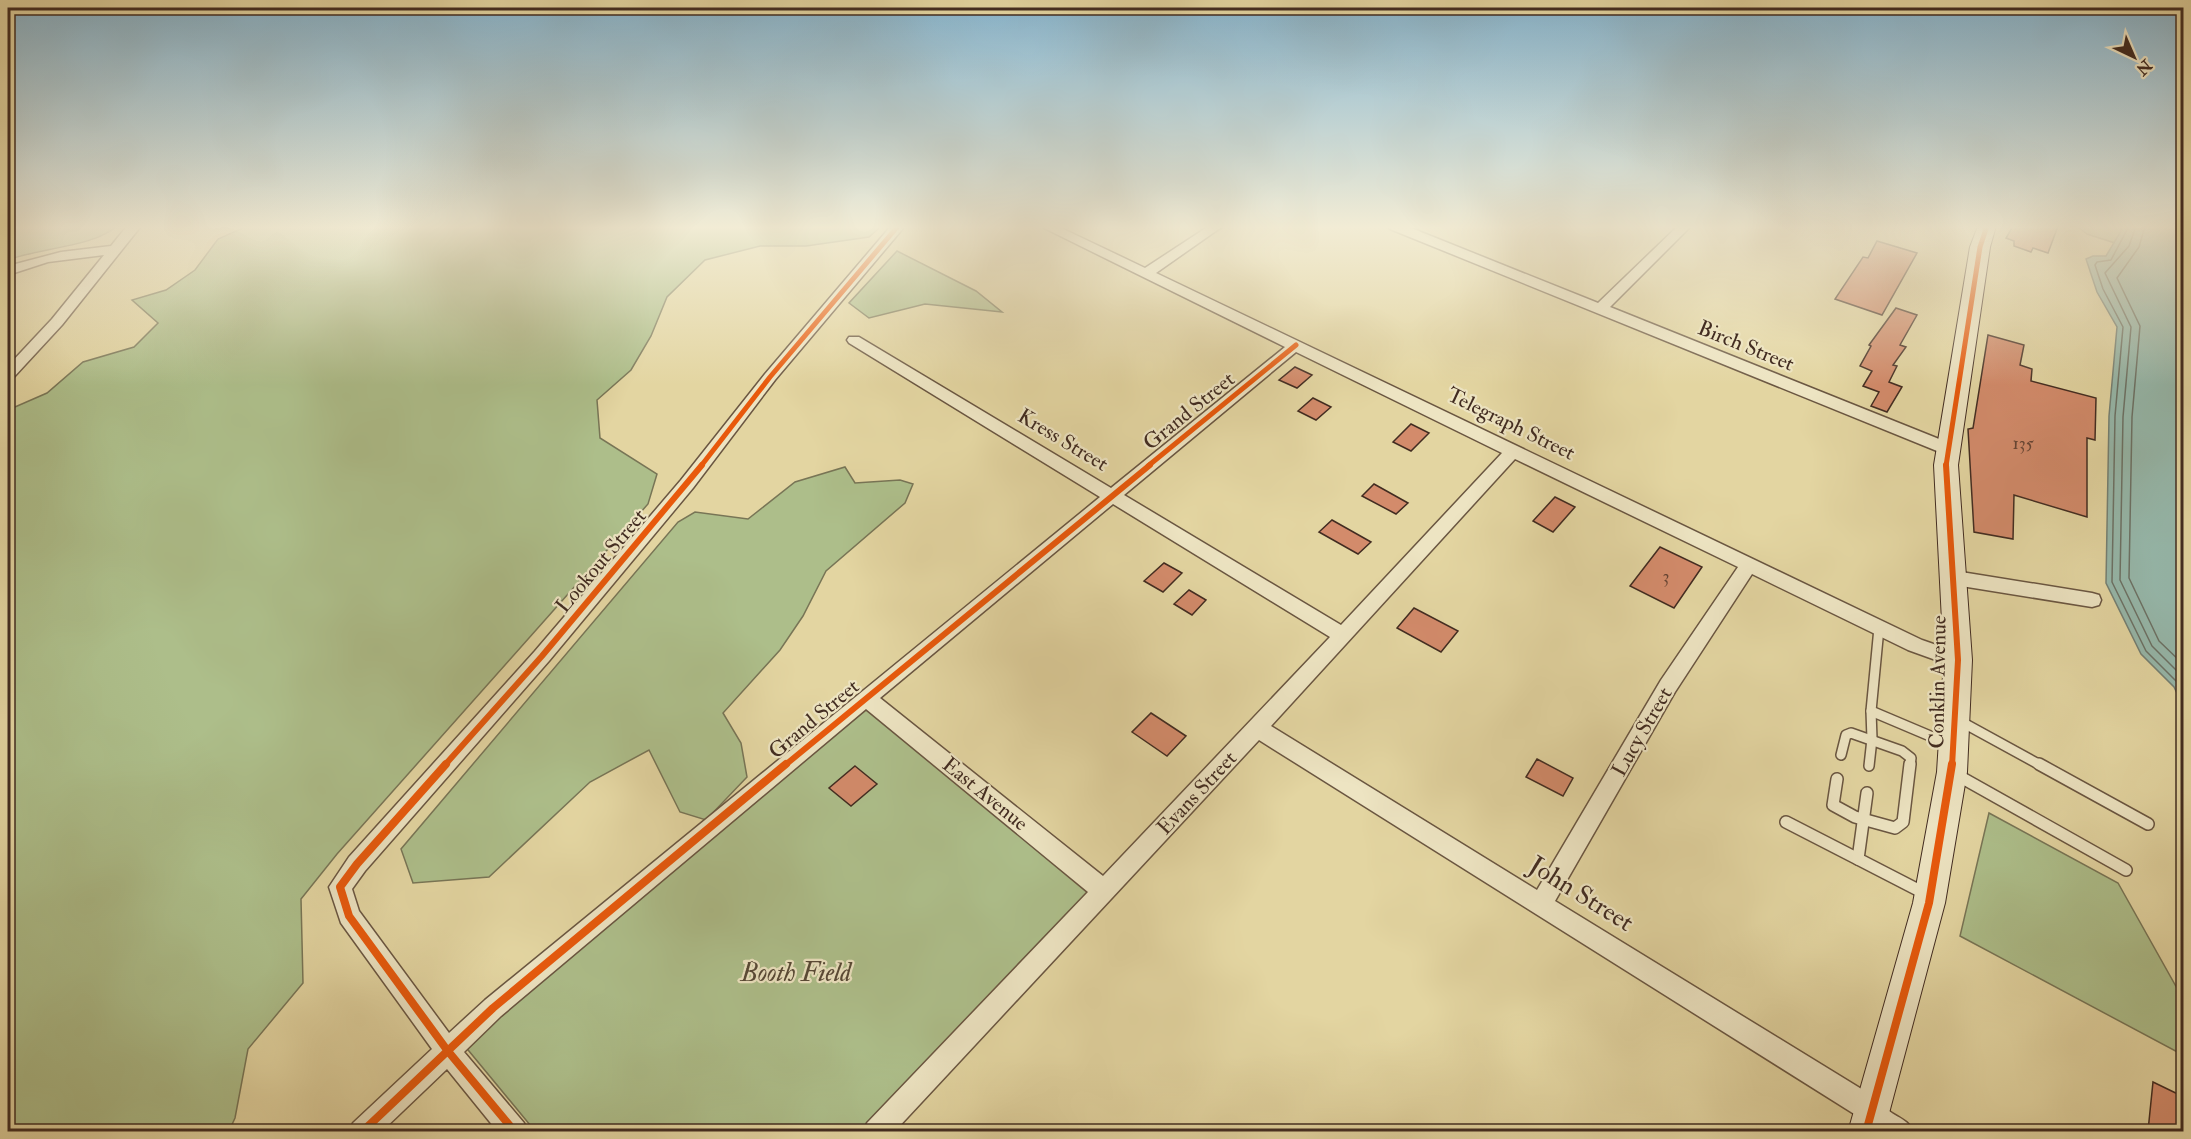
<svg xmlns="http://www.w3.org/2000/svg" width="2191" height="1139" font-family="'IM FELL Double Pica',serif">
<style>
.green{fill:#adbe8a;stroke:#787556;stroke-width:1.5}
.water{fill:#96b8ab;stroke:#748074;stroke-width:1.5}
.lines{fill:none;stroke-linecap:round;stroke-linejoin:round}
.shore{stroke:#6c7266;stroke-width:1.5}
.building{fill:#d38b6b;stroke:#422c21;stroke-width:1.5}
.service-far1-casing{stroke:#6a5641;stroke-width:12}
.service-casing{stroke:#6a5641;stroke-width:14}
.minor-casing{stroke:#6a5641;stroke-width:3}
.secondary-casing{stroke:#422c21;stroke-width:2}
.service-far1{stroke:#ede4c2;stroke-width:9}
.service{stroke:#ede4c2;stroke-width:11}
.minor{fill:#ede4c2;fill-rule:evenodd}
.secondary{fill:#ede4c2;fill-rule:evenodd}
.cycleway-far2-casing{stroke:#ede4c2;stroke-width:8}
.cycleway-far1-casing{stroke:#ede4c2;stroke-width:10}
.cycleway-casing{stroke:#ede4c2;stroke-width:11}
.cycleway-far2{stroke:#e8590c;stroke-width:5}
.cycleway-far1{stroke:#e8590c;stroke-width:6}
.cycleway{stroke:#e8590c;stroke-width:8}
.labels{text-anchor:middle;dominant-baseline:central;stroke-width:4.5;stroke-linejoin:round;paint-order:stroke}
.number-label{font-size:18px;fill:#664434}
.street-label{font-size:21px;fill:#422c21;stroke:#ede4c2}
.near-street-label{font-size:26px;fill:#422c21;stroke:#ede4c2}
.near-park-label{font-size:26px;font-style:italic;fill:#574936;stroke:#ede4c2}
</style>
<rect width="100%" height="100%" fill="#e3d5a1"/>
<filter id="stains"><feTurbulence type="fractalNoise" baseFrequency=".00333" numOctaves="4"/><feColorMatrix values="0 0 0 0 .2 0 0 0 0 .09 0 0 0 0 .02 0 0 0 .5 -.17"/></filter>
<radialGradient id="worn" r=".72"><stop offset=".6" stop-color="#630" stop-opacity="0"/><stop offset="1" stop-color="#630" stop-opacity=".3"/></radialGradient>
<g class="green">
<path d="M 8,226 L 116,226 C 98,246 35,249 8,260 Z"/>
<path d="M 247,226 L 881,226 L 869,237 L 806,246 L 760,246 L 705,260 L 667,297 L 651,336 L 631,370 L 597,400 L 600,438 L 657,474 L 648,504 L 337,854 L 301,899 L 303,983 L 248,1049 L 235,1118 L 229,1131 L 8,1131 L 8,410 L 47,393 L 83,362 L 134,347 L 158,323 L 132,300 L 166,290 L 195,270 L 218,239 Z"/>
<path d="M 2077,226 L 2124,226 L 2115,243 L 2087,234 Z"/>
<path d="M 897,251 L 976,291 L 1002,312 L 925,304 L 869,318 L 849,303 Z"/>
<path d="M 845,467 L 855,483 L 900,480 L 913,484 L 905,503 L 826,571 L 803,616 L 780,650 L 723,713 L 741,743 L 747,777 L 706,820 L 680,812 L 649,750 L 590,782 L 489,877 L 413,883 L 401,849 L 678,522 L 695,512 L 748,519 L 795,482 Z"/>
<path d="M 865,708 L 1092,892 L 862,1131 L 535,1131 L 464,1045 Z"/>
<path d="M 1989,813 L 2118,883 L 2183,999 L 2183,1055 L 1960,936 Z"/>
</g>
<path class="water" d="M 2124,226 L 2183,226 L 2183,706 L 2174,687 L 2141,654 L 2106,583 L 2109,416 L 2117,327 L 2097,292 L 2086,259 L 2093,256 L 2106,256 Z"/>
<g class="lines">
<g class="shore">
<path d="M 2129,226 L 2111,260 L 2097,262 L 2095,265 L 2103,289 L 2123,327 L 2115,416 L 2112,582 L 2146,651 L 2178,683 L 2184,693"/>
<path d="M 2136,226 L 2129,246 L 2105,273 L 2131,327 L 2123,417 L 2120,580 L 2152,646 L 2184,678"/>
<path d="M 2145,226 L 2139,247 L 2117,278 L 2140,326 L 2132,417 L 2129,578 L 2159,641 L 2184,665"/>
</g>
</g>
<g class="building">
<path d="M 2013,226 L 2058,226 L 2048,253 L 2033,248 L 2031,252 L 2014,246 L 2014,241 L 2006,238 Z"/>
<path d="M 1877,241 L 1917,253 L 1882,315 L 1835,299 L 1863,257 L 1868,258 Z"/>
<path d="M 1896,308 L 1917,315 L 1900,345 L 1906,347 L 1893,365 L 1897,366 L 1889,382 L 1902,387 L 1887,412 L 1871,406 L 1879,392 L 1863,386 L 1872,371 L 1860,366 L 1871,346 L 1869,345 Z"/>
<path d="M 1988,335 L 2024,345 L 2020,365 L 2032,369 L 2031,381 L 2096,398 L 2095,440 L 2087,438 L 2087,517 L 2014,495 L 2013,539 L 1974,532 L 1968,429 L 1973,428 Z"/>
<path d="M 1295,367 L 1312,375 L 1297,388 L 1279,380 Z"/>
<path d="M 1313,398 L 1331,407 L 1316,420 L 1298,411 Z"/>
<path d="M 1411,424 L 1429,433 L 1411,451 L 1393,442 Z"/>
<path d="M 1374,484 L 1408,503 L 1396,514 L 1362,496 Z"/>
<path d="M 1555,497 L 1575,507 L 1553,532 L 1533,521 Z"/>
<path d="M 1332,520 L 1371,542 L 1358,554 L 1319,532 Z"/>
<path d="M 1660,547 L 1702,567 L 1674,608 L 1630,586 Z"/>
<path d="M 1164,563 L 1182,573 L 1163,592 L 1144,581 Z"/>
<path d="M 1189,590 L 1206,600 L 1192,615 L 1174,604 Z"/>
<path d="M 1414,608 L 1458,631 L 1441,652 L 1397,628 Z"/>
<path d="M 1151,713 L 1186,736 L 1167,756 L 1132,732 Z"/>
<path d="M 1537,759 L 1573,778 L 1563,796 L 1526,777 Z"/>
<path d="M 855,766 L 877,784 L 851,806 L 829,788 Z"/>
<path d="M 2153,1082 L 2184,1097 L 2184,1131 L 2148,1131 Z"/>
</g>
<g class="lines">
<defs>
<g id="service-far1">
<path d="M 1871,711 L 1949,744"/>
<path d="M 1958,720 L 2042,766"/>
<path d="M 1841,755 L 1846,735 L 1851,733 L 1902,751 L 1911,758 L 1910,766"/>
<path d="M 1869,766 L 1872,739 L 1871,711 L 1879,628"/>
</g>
<g id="service">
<path d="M 2039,764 L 2148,824"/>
<path d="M 1957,775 L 2126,870"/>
<path d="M 1837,779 L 1833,805 L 1855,817 L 1895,828 L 1903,822 L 1910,764"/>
<path d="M 1867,793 L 1858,859 L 1924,893"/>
<path d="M 1786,822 L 1858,859"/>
</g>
<g id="minor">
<path d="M 127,226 L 141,226 L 62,325 L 13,378 L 8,380 L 8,366 L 52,319 L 104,255 L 48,262 L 8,275 L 8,266 L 61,252 L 111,246 Z"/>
<path d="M 891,226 L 905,226 L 775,380 L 693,488 L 549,661 L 365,871 L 352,889 L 359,911 L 449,1033 L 485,1000 L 1100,497 L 849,343 L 847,340 L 849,337 L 859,337 L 1111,488 L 1285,347 L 1040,226 L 1057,226 L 1145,268 L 1209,226 L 1223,226 L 1156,273 L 1922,640 L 1965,655 L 1968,660 L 1965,665 L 1958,668 L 1908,650 L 1752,574 L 1675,692 L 1555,901 L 1881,1101 C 1887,1116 1907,1116 1914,1132 C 1896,1132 1868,1137 1859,1117 L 1259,740 L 894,1132 L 863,1132 L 867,1123 L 1088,892 L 866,709 L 501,1016 L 464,1052 L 524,1123 L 528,1132 L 498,1132 L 447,1069 L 381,1132 L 349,1132 L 353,1123 L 432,1049 L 341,923 L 329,887 L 349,857 L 535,651 L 681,480 L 765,374 ZM 1296,352 L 1502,453 L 1341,625 L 1124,495 ZM 1515,459 L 1738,567 L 1661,680 L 1537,890 L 1271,726 ZM 1113,504 L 1330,637 L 1103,876 L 880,698 Z"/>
<path d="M 1388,226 L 1406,226 L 1598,303 L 1678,226 L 1691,226 L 1610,307 L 1954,445 L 1956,449 L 1954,453 L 1942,453 L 1390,229 Z"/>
<path d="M 1955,571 L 2092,593 L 2099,595 L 2101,600 L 2099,605 L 2092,607 L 1955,585 L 1949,583 L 1946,578 L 1949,573 Z"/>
</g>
<path id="secondary" d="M 1978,226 L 1996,226 L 1990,247 L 1958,465 L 1972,660 L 1967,772 L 1945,903 L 1884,1132 L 1848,1132 L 1913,903 L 1937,772 L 1944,660 L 1934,465 L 1970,247 Z"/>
</defs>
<use href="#service-far1" class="service-far1-casing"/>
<use href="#service" class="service-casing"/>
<use href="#minor" class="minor-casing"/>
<use href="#secondary" class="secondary-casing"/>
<use href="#service-far1" class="service-far1"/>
<use href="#service" class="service"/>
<use href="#minor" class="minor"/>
<use href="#secondary" class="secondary"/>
<defs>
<g id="cycleway-far2">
<path d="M 701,466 L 770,377 L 898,226"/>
<path d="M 1148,466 L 1296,345"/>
<path d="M 1946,466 L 1980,247 L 1987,226"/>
</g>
<g id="cycleway-far1">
<path d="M 1946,465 L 1958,660 L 1952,766"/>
<path d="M 444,766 L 542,656 L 702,465"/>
<path d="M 784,766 L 1150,465"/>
</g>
<g id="cycleway">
<path d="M 446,764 L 357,864 L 340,887 L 349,916 L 447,1050 L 515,1132"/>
<path d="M 362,1132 L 493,1008 L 786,764"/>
<path d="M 1866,1132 L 1929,903 L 1952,764"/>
</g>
</defs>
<use href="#cycleway-far2" class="cycleway-far2-casing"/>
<use href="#cycleway-far1" class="cycleway-far1-casing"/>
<use href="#cycleway" class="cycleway-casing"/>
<use href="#cycleway-far2" class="cycleway-far2"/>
<use href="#cycleway-far1" class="cycleway-far1"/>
<use href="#cycleway" class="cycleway"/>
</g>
<linearGradient id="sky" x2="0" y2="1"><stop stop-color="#87b6d0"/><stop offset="0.59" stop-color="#f2ecd5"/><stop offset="1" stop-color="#f2ecd5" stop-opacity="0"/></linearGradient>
<rect width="2191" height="385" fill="url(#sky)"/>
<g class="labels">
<g class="number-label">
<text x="2023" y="443">135</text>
<text x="1666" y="576">3</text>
</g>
<g class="street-label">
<text transform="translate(1746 346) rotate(22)">Birch Street</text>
<text transform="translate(1189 411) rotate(-39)">Grand Street</text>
<text transform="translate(1511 424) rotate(26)">Telegraph Street</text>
<text transform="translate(1063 440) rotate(31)">Kress Street</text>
<text transform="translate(601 561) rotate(-50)">Lookout Street</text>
<text transform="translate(1938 682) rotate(-89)">Conklin Avenue</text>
<text transform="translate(814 719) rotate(-40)">Grand Street</text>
<text transform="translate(1642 732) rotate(-60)">Lucy Street</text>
<text transform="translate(1197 793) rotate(-47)">Evans Street</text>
<text transform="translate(985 794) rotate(39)">East Avenue</text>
</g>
<g class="near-street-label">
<text transform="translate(1581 894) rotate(32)">John Street</text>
</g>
<g class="near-park-label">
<text x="796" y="973">Booth Field</text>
</g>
</g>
<rect width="2191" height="1139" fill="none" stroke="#e3d5a1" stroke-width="30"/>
<rect x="9" y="9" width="2173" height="1121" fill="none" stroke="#422c21" stroke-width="3"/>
<rect x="15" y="15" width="2161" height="1109" fill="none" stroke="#422c21" stroke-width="1.5"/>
<g transform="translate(2134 57) rotate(136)" stroke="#ede4c2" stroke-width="4.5" paint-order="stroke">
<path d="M0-4.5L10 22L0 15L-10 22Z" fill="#422c21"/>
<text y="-9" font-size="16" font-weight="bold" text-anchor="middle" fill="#422c21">N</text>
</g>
<rect width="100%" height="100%" filter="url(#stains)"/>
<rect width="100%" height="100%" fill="url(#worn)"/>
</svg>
